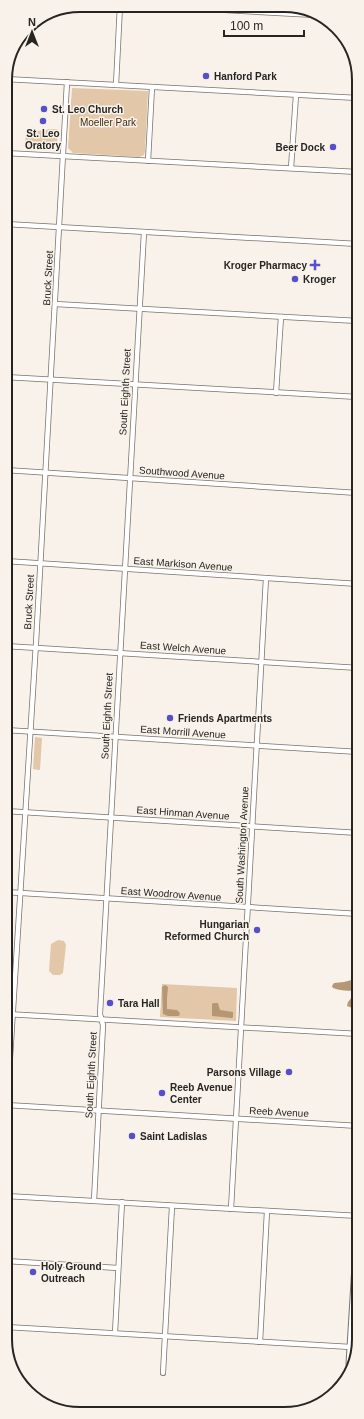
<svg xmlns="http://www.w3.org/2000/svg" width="364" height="1419" font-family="Arial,sans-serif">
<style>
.green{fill:#e2c7a8}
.water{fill:#b69773}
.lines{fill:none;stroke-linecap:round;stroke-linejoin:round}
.minor-casing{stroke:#78726c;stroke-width:6}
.primary-casing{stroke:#78726c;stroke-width:9}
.minor{stroke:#fff;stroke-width:4.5}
.primary{stroke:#fff;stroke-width:7}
.poi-dot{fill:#564fc7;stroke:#f8f2eb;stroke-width:1.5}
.labels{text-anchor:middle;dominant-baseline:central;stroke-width:3;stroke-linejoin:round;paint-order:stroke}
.poi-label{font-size:10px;font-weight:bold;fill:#272522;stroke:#f8f2eb;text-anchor:start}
.park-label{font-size:10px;fill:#422b0c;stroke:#f8f2eb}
.street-label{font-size:10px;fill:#272522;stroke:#f8f2eb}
.rim{fill:none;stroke:#272522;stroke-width:2}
</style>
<rect width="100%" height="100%" fill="#f8f2eb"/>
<g class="green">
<path d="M 72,88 L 148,91 L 145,151 L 144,155 L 139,157 L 73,153 L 68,148 Z"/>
<path d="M 49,129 L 58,129 L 57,147 L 49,147 L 48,149 L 25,148 L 26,130 L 44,131 Z"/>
<path d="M 35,737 L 42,738 L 40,770 L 33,769 Z"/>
<path d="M 58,940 L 64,941 L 66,945 L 63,973 L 60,975 L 53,975 L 49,971 L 51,944 Z"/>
<path d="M 162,984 L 237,988 L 236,1021 L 160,1017 Z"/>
</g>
<g class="water">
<path d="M 359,978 L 359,989 C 350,992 342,991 333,988 L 332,986 L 334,983 L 344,982 Z"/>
<path d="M 165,985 L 168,987 L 167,998 L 167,1009 L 177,1010 L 180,1013 L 179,1016 L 168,1016 L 163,1014 L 162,987 Z"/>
<path d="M 356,992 L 359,992 L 359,1007 L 355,1009 L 347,1006 L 348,1002 Z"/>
<path d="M 213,1003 L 218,1003 L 220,1010 L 233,1012 L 233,1017 L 232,1018 L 212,1016 L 212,1004 Z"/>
</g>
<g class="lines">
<defs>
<g id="minor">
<path d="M 152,6 L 315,15"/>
<path d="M 5,79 L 358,98"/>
<path d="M 116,85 L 120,5"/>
<path d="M 5,153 L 358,172"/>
<path d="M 148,161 L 152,87"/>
<path d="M 291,168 L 296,95"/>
<path d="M 5,224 L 358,244"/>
<path d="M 55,304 L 358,321"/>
<path d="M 5,377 L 358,397"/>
<path d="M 276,393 L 281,317"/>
<path d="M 5,470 L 358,493"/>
<path d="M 5,561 L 359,584"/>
<path d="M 5,646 L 359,668"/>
<path d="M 5,730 L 359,752"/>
<path d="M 5,811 L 359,833"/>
<path d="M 5,892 L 359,914"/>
<path d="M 6,1014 L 359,1034"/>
<path d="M 6,1105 L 359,1126"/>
<path d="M 6,1122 L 36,643 L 67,82"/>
<path d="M 6,1196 L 359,1216"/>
<path d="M 94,1201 L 103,1025 L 100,1014 L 144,232"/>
<path d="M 231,1209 L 266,578"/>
<path d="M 6,1261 L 118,1268"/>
<path d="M 6,1327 L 351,1347"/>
<path d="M 115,1333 L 122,1202"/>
<path d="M 260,1342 L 267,1211"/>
<path d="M 163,1373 L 172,1206"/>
</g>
<path id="primary" d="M 350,1364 L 359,1216"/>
</defs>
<use href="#minor" class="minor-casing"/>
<use href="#primary" class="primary-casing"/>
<use href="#minor" class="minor"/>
<use href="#primary" class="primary"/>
</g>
<g class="poi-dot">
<circle cx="206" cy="76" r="4"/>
<circle cx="44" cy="109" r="4"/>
<circle cx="43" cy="121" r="4"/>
<circle cx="333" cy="147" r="4"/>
<path d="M313 259h4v4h4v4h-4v4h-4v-4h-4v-4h4z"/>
<circle cx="295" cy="279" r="4"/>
<circle cx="170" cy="718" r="4"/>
<circle cx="257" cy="930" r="4"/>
<circle cx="110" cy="1003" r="4"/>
<circle cx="289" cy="1072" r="4"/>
<circle cx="162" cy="1093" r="4"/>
<circle cx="132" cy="1136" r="4"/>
<circle cx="33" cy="1272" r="4"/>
</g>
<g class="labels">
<g class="poi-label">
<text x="214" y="76">Hanford Park</text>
<text x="52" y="109">St. Leo Church</text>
<text x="43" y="133" text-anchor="middle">St. Leo<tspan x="43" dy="12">Oratory</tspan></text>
<text x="325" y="147" text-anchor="end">Beer Dock</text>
<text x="307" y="265" text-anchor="end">Kroger Pharmacy</text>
<text x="303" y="279">Kroger</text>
<text x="178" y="718">Friends Apartments</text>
<text x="249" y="924" text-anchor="end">Hungarian<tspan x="249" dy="12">Reformed Church</tspan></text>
<text x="118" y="1003">Tara Hall</text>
<text x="281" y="1072" text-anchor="end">Parsons Village</text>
<text x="170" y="1087">Reeb Avenue<tspan x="170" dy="12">Center</tspan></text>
<text x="140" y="1136">Saint Ladislas</text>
<text x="41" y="1266">Holy Ground<tspan x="41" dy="12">Outreach</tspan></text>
</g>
<g class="park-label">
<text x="108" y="122">Moeller Park</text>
</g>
<g class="street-label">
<text transform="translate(48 278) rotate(-87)">Bruck Street</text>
<text transform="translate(125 392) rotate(-87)">South Eighth Street</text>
<text transform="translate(182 473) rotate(4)">Southwood Avenue</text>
<text transform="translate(183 564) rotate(4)">East Markison Avenue</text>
<text transform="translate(29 602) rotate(-87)">Bruck Street</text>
<text transform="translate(183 648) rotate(4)">East Welch Avenue</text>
<text transform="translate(107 716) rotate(-87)">South Eighth Street</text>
<text transform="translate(183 732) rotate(4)">East Morrill Avenue</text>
<text transform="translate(183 813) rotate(4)">East Hinman Avenue</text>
<text transform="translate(242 845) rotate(-87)">South Washington Avenue</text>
<text transform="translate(171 894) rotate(4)">East Woodrow Avenue</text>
<text transform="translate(91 1075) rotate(-87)">South Eighth Street</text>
<text transform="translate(279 1112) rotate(3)">Reeb Avenue</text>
</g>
</g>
<path d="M0 0H364V1419H0ZM80 12H284A68 68 0 0 1 352 80V1339A68 68 0 0 1 284 1407H80A68 68 0 0 1 12 1339V80A68 68 0 0 1 80 12Z" fill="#f8f2eb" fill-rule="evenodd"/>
<path class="rim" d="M80 12H284A68 68 0 0 1 352 80V1339A68 68 0 0 1 284 1407H80A68 68 0 0 1 12 1339V80A68 68 0 0 1 80 12Z"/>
<g transform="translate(32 32)" stroke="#f8f2eb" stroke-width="3" paint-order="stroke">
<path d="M0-3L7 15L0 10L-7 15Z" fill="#272522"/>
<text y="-6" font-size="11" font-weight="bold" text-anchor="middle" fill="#272522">N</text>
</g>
<path d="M224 30v6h80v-6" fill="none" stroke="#272522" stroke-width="2"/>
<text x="230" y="30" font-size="12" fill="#272522" stroke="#f8f2eb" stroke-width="3" paint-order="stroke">100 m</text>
</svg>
